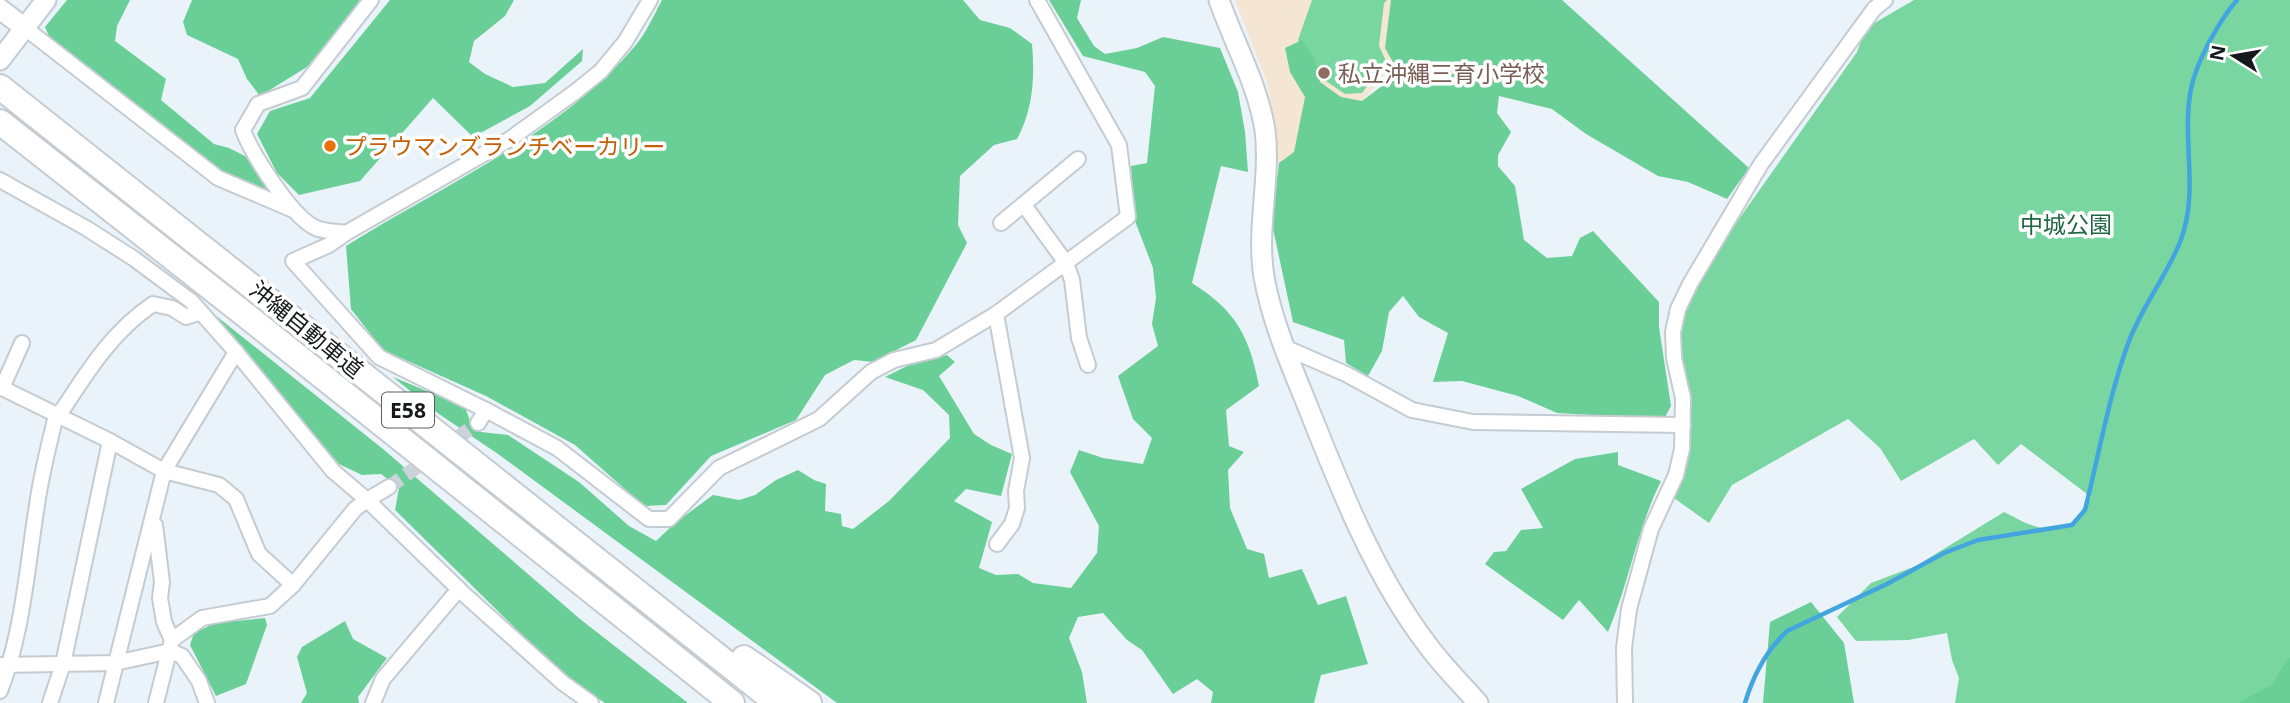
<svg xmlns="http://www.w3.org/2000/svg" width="2290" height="703" font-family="'Open Sans','Noto Sans JP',sans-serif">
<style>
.education{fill:#f4e6d3}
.green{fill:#79d6a0}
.forest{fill:#6acf97}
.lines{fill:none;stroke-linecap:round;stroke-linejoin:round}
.stream{stroke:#43a5e0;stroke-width:4.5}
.street-tunnel{stroke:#cbd2d9;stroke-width:14;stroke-dasharray:14 7;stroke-linecap:butt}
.street-casing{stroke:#c4ccd2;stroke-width:18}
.secondary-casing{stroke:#c4ccd2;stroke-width:23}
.highway-casing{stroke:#c4ccd2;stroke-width:28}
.street{stroke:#fff;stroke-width:14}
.secondary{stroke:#fff;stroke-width:19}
.highway{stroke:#fff;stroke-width:24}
.education-dot{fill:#8d6e63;stroke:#fff;stroke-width:2.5}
.food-dot{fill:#e8710a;stroke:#fff;stroke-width:2.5}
.labels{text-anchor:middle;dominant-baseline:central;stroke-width:7;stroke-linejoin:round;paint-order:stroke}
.shield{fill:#fff;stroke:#5c5e5f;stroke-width:2}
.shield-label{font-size:21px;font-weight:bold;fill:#16191b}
.education-label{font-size:23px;fill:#785e54;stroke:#fff;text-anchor:start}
.food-label{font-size:23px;fill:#c56008;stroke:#fff;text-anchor:start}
.park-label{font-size:23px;fill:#1e6742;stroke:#fff}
.street-label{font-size:23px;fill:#16191b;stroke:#fff}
</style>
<rect width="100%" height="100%" fill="#ebf3fa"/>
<path class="education" d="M 1235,0 L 1417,0 L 1395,61 L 1364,100 L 1276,167 L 1275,134 L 1268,85 Z"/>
<g class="green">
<path d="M 1312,0 L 1387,0 L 1384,3 L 1379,46 L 1386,61 L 1362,93 L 1345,94 L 1317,75 L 1298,40 Z"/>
<path d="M 1914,0 L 2290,0 L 2290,703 L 1955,703 L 1959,678 L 1952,660 L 1947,633 L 1908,640 L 1856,641 L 1837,617 L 1871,583 L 1916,566 L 2004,512 C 2029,525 2042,533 2070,527 L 2091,497 L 2021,444 L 1998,465 L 1974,439 L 1901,481 L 1880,448 L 1848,419 L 1732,485 L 1709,523 L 1674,498 L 1681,480 L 1690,431 L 1679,349 L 1685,314 L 1698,277 L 1857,52 L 1866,28 Z"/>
</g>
<g class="forest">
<path d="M 67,0 L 130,0 L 117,26 L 115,41 L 166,79 L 161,100 L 214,144 L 229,148 L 253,160 L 271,186 L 263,192 L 221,174 L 51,41 L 45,27 Z"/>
<path d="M 192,0 L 363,0 L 307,67 L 260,96 L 247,79 L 238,59 L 187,35 L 183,22 Z"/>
<path d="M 390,0 L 514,0 L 505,16 L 474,41 L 469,62 L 485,74 L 513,87 L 545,83 L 583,49 L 582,61 L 530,106 L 473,137 L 433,98 L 360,181 L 299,195 L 277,173 L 257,134 L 270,111 L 310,98 Z"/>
<path d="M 662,0 L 963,0 L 980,20 L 1010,28 L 1032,44 C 1035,77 1033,110 1017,139 L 994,145 L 960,176 L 958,225 L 967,243 L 916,340 L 873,362 L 854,360 L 825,375 L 796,420 L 711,456 L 666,505 L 644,506 L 575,445 L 486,396 L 383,350 L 351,309 L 346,246 C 442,186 562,133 635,46 C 646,33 654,15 662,0 Z"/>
<path d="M 1049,0 L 1081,0 L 1077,18 L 1094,46 L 1105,54 L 1137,48 L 1163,37 L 1220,48 L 1238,92 L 1245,132 L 1248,172 L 1221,166 L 1192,283 C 1236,311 1249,335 1259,386 L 1226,410 L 1229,446 L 1244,452 L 1228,470 L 1230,508 L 1247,549 L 1264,554 L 1269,578 L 1302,569 L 1318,605 L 1346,596 L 1368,664 L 1321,675 L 1314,703 L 1211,703 L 1213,692 L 1197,679 L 1173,694 L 1142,650 L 1127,640 L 1103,613 L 1078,617 L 1069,638 L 1082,672 L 1087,703 L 837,703 L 498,454 L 436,412 L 393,377 L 465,407 L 470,421 L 481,432 L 508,435 L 579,482 L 629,526 L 656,541 L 675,523 L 713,495 L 739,500 L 755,495 L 776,480 L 798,470 L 814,480 L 826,484 L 825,511 L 841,514 L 842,526 L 853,529 L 889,501 L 950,438 L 949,415 L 923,390 L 885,377 L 909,365 L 947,355 L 955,362 L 939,376 L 974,434 L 991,445 L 1012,454 L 1001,496 L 966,489 L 954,501 L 992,522 L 979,568 L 996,575 L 1018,574 L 1033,583 L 1071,588 L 1097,553 L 1099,526 L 1070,472 L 1079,450 L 1103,458 L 1143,464 L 1152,438 L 1133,419 L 1118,376 L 1158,346 L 1152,324 L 1156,298 L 1153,268 L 1135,221 L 1131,166 L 1147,163 L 1155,86 L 1145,72 L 1083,56 Z"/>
<path d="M 1391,0 L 1562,0 L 1749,168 L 1727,199 L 1688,182 L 1658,176 L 1586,134 L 1552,109 L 1499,96 L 1497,113 L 1511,132 L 1498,155 L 1498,166 L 1515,186 L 1524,240 L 1547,258 L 1572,256 L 1580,238 L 1593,231 L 1659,302 L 1659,327 L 1671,406 L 1664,419 L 1557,413 L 1518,396 L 1462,381 L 1433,382 L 1448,333 L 1419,317 L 1403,296 L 1389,312 L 1382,351 L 1368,376 L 1346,363 L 1344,340 L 1293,322 L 1272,224 L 1279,163 L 1294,152 L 1305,97 L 1290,72 L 1285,48 L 1302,40 L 1315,59 L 1320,82 L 1341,97 L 1362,101 L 1382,86 L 1394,64 L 1385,48 Z"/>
<path d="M 210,311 L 383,449 L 580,619 L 688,703 L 605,703 L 566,678 L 395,510 L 399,488 L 381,474 L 362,475 L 339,464 Z"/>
<path d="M 1618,452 L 1618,465 L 1661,481 C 1637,529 1629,583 1608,632 L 1579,600 L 1563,620 L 1485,564 L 1494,552 L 1506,551 L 1521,530 L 1543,528 L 1521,489 L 1575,459 Z"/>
<path d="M 1811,602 L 1844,643 L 1854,703 L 1763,703 L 1770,622 Z"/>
<path d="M 265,618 L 267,625 L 246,684 L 216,696 L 190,645 L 194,633 L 215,623 Z"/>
<path d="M 345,621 L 353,639 L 387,658 L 358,697 L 359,703 L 301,703 L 307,693 L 297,657 L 302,647 Z"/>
<path d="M 2290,657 L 2290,703 L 2238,703 L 2271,685 Z"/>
</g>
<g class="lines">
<path class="stream" d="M 1745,703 C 1753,676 1766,651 1787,631 L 1887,584 L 1944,553 L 1978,540 L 2072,525 L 2085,510 C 2099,454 2109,395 2129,341 C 2143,305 2167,275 2180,242 C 2200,192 2181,140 2191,89 C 2196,62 2219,21 2237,0"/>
<path class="street-tunnel" d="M 389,487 L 478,423"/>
<defs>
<g id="street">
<path d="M 25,28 L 218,178 L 291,209"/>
<path d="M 0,180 L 86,228 L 133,258 L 191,301 L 236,352 L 333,471 L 367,500 L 466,596 L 563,683 L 591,703"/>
<path d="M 1024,205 L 1066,263 L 1072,280 L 1079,338 L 1088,365"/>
<path d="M 1001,223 L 1078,159"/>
<path d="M 346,233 C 337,231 322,232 314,227 C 291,215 252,155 243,130 L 258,104 L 302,88 L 371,0"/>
<path d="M 996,314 L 1022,458 L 1016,491 L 1017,508 L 1012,524 L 997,544"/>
<path d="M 1284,347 L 1346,374 L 1412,410 L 1473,422 L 1683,425"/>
<path d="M 0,387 L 110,441 L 164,471 L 219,485 L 236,499 L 259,554 L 293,585"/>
<path d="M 2,388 L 22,343"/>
<path d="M 486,410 L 557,448 L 649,519 L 669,519 L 719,468 L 819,419 L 871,372 L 894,360 L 936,350 L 996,314 L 1128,217 L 1119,145 L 1037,0"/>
<path d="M 478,423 L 486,410 L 379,357 L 293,261 L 329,245 L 346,233 L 510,139 L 575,92 L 601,71 L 625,42 L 650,0"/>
<path d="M 155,525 L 162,582 L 160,598 L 164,622 L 172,640"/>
<path d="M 1,665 L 115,663 L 170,651 L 182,656 L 199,681 L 207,703"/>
<path d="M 0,691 C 23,632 27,567 37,505 C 41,475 49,445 56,415 L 63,409 C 89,369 113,331 153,304 L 172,308 L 186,317 L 201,312"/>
<path d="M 50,703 L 63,664 L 110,441"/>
<path d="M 106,703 L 164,471 L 236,352"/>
<path d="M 156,703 L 172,640 L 202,618 L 270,606 L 293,585 L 355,509 L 367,500 L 389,487"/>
<path d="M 373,703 L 383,679 L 459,589"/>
<path d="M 1625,703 L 1624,648 L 1629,609 L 1651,529 L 1676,475 L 1682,449 L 1683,398 L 1674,358 L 1673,332 L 1678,309 L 1690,284 L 1761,164 L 1874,9 L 1885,0"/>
</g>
<g id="secondary">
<path d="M 1219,0 C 1234,43 1258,85 1265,130 C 1271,179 1256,228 1264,277 C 1272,322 1291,365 1308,407 C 1341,490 1375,577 1429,647 C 1444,667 1462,685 1478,703"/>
<path d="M 0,9 L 25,28"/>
<path d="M 0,60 L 46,0"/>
</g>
<g id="highway">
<path d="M 0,87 L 777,703"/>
<path d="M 0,122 L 248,317 L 732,703"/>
<path d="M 744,658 L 809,703"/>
</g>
</defs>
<use href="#street" class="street-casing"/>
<use href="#secondary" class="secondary-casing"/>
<use href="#highway" class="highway-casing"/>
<use href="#street" class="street"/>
<use href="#secondary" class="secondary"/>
<use href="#highway" class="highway"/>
</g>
<circle class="education-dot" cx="1324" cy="73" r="7"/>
<circle class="food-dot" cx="330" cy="146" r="7"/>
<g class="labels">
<rect class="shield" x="382" y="392.5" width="52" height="35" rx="5"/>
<g class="shield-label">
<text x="408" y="410">E58</text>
</g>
<g class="education-label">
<text x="1338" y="73">私立沖縄三育小学校</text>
</g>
<g class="food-label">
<text x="344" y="146">プラウマンズランチベーカリー</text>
</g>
<g class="park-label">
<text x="2066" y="224">中城公園</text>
</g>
<g class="street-label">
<text transform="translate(307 329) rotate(39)">沖縄自動車道</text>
</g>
</g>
<g transform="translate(2234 56) rotate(281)" stroke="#ffffff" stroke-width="5" paint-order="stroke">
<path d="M0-5L12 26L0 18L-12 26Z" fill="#16191b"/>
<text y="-10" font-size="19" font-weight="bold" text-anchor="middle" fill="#16191b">N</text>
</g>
</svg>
